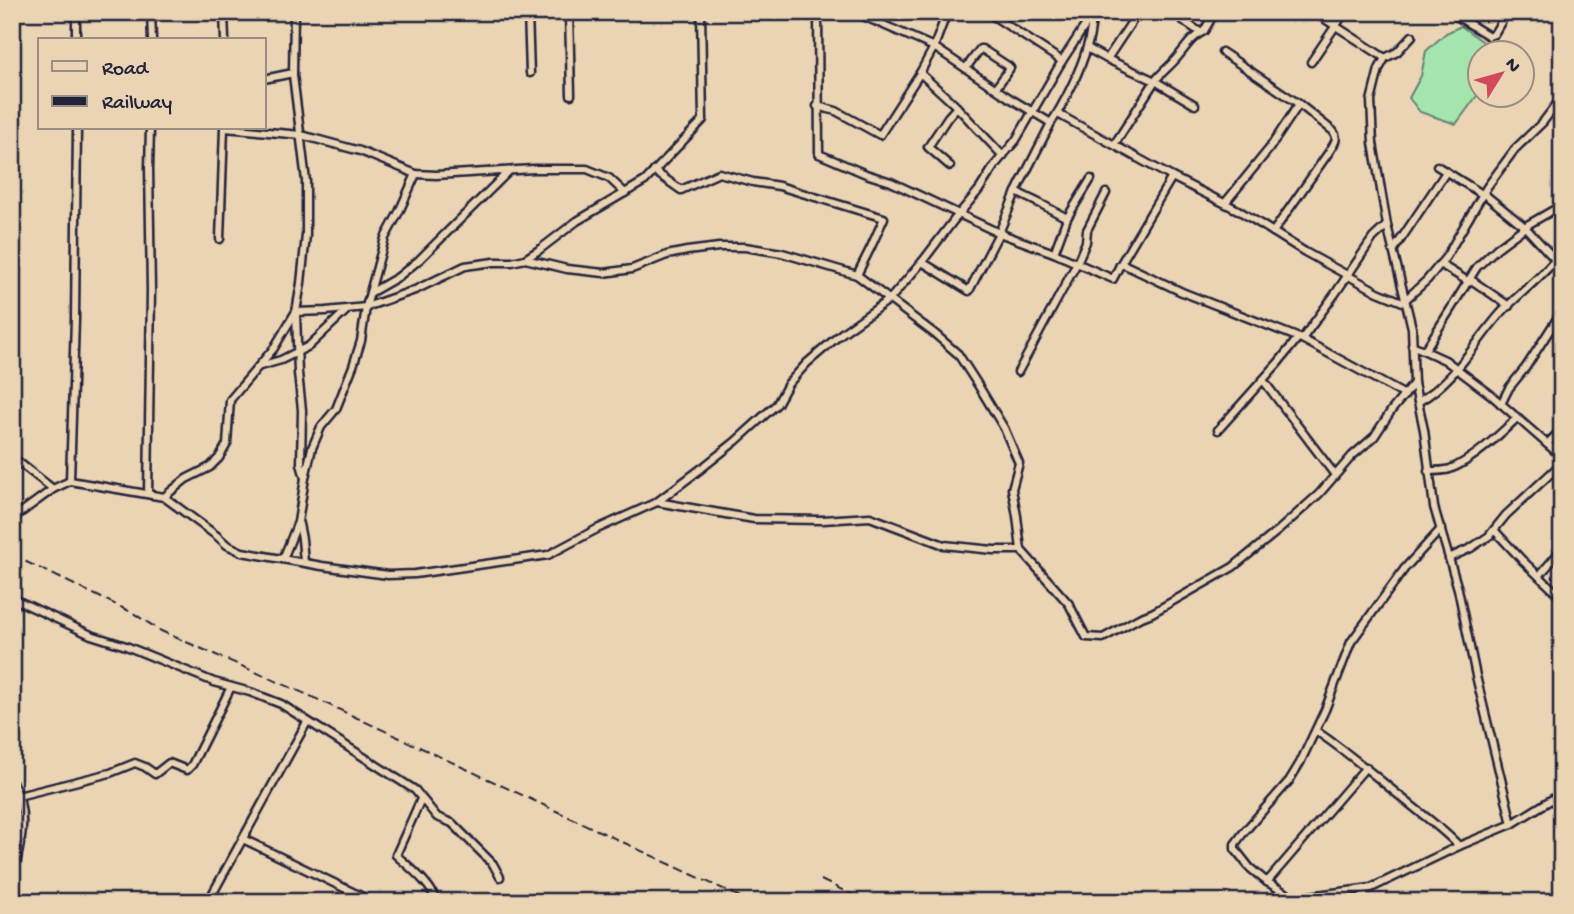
<svg xmlns="http://www.w3.org/2000/svg" width="1574" height="914" font-family="'Gochi Hand',sans-serif">
<style>
.green{fill:#a4e4ad;stroke:#638374;stroke-width:2}
.lines{fill:none;stroke-linecap:round;stroke-linejoin:round}
.minor-casing{stroke:#22223b;stroke-width:11}
.minor{stroke:#ead4b3;stroke-width:6}
.rail{stroke:#22223b;stroke-width:2;stroke-dasharray:10 5;stroke-linecap:butt}
</style>
<rect width="100%" height="100%" fill="#ead4b3"/>
<filter id="ink" filterUnits="userSpaceOnUse"><feTurbulence type="fractalNoise" baseFrequency=".0143" numOctaves="2"/><feDisplacementMap in="SourceGraphic" scale="14" xChannelSelector="R" yChannelSelector="G"/><feConvolveMatrix kernelMatrix="1 2 1 2 8 2 1 2 1" color-interpolation-filters="sRGB"/></filter>
<g filter="url(#ink)">
<path class="green" d="M 1461,26 L 1497,52 L 1480,52 L 1479,93 L 1456,124 L 1420,112 L 1409,98 L 1421,76 L 1426,51 L 1446,33 Z"/>
<g class="lines">
<defs>
<g id="minor">
<path d="M 76,12 L 76,40"/>
<path d="M 151,12 L 152,40"/>
<path d="M 224,12 L 225,40"/>
<path d="M 294,12 L 293,75 L 306,181 L 306,235 L 301,283 L 296,312 L 298,373 L 302,410 L 301,464 L 305,478"/>
<path d="M 528,12 L 530,73"/>
<path d="M 569,12 L 571,95"/>
<path d="M 818,12 L 819,154 L 866,174 L 891,182 L 999,233 L 1054,253"/>
<path d="M 854,12 L 934,47 L 1008,97 L 1051,123"/>
<path d="M 987,12 L 1062,61"/>
<path d="M 1174,12 L 1185,22 L 1200,32"/>
<path d="M 1314,12 L 1385,58"/>
<path d="M 1453,12 L 1458,17 L 1489,36 L 1494,34 L 1507,12"/>
<path d="M 1412,36 L 1397,52 L 1385,58 L 1379,69 L 1371,101 L 1373,143 L 1387,225 L 1412,328 L 1414,383 L 1424,430 L 1434,507 L 1458,589 L 1476,676 L 1512,824"/>
<path d="M 1087,48 L 1107,59 L 1155,81 C 1161,73 1169,67 1175,60 C 1185,49 1191,37 1204,31 L 1215,12"/>
<path d="M 1222,52 L 1299,104 L 1333,131 C 1339,139 1334,144 1329,152 L 1273,232"/>
<path d="M 1107,59 L 1137,14"/>
<path d="M 1311,62 L 1345,12"/>
<path d="M 966,68 L 980,49 L 982,49 L 1008,66 L 1010,68 L 996,88"/>
<path d="M 920,73 L 955,105 L 1003,156"/>
<path d="M 264,79 L 293,73"/>
<path d="M 817,106 L 836,111 L 880,135 L 920,73 L 934,47 L 947,12"/>
<path d="M 1058,114 L 1172,177 L 1238,210 L 1305,252 L 1378,292 L 1405,303"/>
<path d="M 225,128 L 301,135 L 360,151 L 416,174 L 436,175 L 534,169 L 587,169 L 609,178 L 625,193"/>
<path d="M 1114,145 L 1155,81 L 1195,105"/>
<path d="M 950,166 L 928,147 L 948,117 L 957,107"/>
<path d="M 1437,166 L 1482,194"/>
<path d="M 654,171 L 681,190 L 719,173 L 753,182 L 779,186 L 884,218 L 871,247 L 857,275"/>
<path d="M 1016,192 L 1041,204 L 1067,218 L 1054,253 L 1113,279 L 1120,265 L 1125,265 L 1182,292 L 1302,339 L 1405,395"/>
<path d="M 1483,193 L 1525,227 L 1562,267"/>
<path d="M 1225,203 L 1269,149 L 1299,104"/>
<path d="M 1067,218 L 1091,179"/>
<path d="M 220,239 L 224,128"/>
<path d="M 1393,251 L 1446,172"/>
<path d="M 525,259 L 567,269 L 604,273 L 632,269 L 667,255 L 687,251 L 719,247 L 745,247 L 782,253 L 857,275 L 935,334 L 958,354 L 978,385 L 1004,428 L 1019,463 L 1012,489 L 1017,516 L 1021,550 L 1069,604 L 1086,637 L 1103,638 L 1139,618 L 1152,613 L 1233,567 L 1280,529 L 1319,494 L 1352,456 L 1374,437 L 1391,411 L 1414,383"/>
<path d="M 922,262 L 969,291 L 999,233 L 1016,192 L 1051,123 C 1064,104 1081,69 1087,47 C 1090,38 1091,28 1092,19"/>
<path d="M 1440,264 L 1469,282"/>
<path d="M 1120,265 L 1172,177"/>
<path d="M 1470,279 L 1509,306"/>
<path d="M 370,293 L 398,277 L 419,260 L 508,172"/>
<path d="M 1404,301 L 1427,280 L 1446,257 L 1487,187 L 1515,149 L 1543,122 L 1562,97"/>
<path d="M 296,312 L 326,311 L 366,307 L 415,290 L 465,266 L 494,262 L 512,262 L 525,259 L 539,250 L 577,221 L 645,181 L 703,120 L 701,12"/>
<path d="M 1302,339 L 1335,294 L 1373,238 L 1387,225"/>
<path d="M 1412,345 L 1445,360 L 1490,394 L 1562,457"/>
<path d="M 1425,350 L 1477,267 L 1497,248 L 1529,224 L 1562,205"/>
<path d="M 260,366 L 281,360 L 309,346 L 348,309"/>
<path d="M 1018,372 L 1077,263 L 1086,242 L 1087,230 L 1106,193"/>
<path d="M 1263,380 L 1335,475"/>
<path d="M 1418,402 C 1455,381 1473,345 1500,314 C 1517,295 1539,280 1555,260"/>
<path d="M 1501,404 L 1509,388 L 1526,367 L 1562,311"/>
<path d="M 1218,430 L 1278,363 L 1298,338"/>
<path d="M 1547,444 L 1562,429"/>
<path d="M 12,457 L 53,489"/>
<path d="M 1428,471 C 1435,471 1444,471 1450,469 C 1473,460 1499,435 1517,418"/>
<path d="M 70,481 L 75,319 L 77,128"/>
<path d="M 148,494 L 151,290 L 149,168 L 150,128"/>
<path d="M 164,497 L 186,479 L 210,467 L 219,458 L 227,444 L 230,400 L 274,348 L 295,313"/>
<path d="M 657,502 L 754,519 L 823,520 L 870,517 L 944,545 L 993,550 L 1021,550"/>
<path d="M 12,519 L 53,489 L 70,481 L 164,497 L 217,536 L 227,545 L 242,552 L 322,566 L 388,575 L 415,574 L 548,555 L 597,529 L 657,502 L 702,468 L 736,441 L 777,404 L 788,384 L 807,363 L 842,333 L 890,299 L 922,262 L 954,220 L 979,190 L 995,165 L 1016,140 L 1062,61 L 1094,12"/>
<path d="M 299,524 L 302,539 L 304,562"/>
<path d="M 1441,529 L 1405,568 L 1351,642 L 1325,710 L 1300,763 L 1289,781 L 1244,832 L 1235,844 L 1235,849 L 1250,868 L 1267,882 L 1294,898 L 1371,888 L 1459,846 L 1512,824 L 1562,793"/>
<path d="M 1494,530 L 1522,560 L 1562,598"/>
<path d="M 1449,558 L 1471,548 L 1489,536 L 1506,515 L 1562,463"/>
<path d="M 283,559 L 298,522 L 305,478 L 312,448 L 321,427 L 336,409 L 353,366 L 361,341 L 366,307 L 385,238 L 399,212 L 416,174"/>
<path d="M 1539,576 L 1562,549"/>
<path d="M 12,598 L 91,635 L 126,646 L 214,682 L 250,692 L 281,704 L 415,790 L 437,817 L 452,823 L 493,864 L 500,877"/>
<path d="M 1316,731 C 1348,752 1376,777 1406,801 C 1424,816 1443,829 1459,846"/>
<path d="M 12,782 C 31,814 19,848 12,882"/>
<path d="M 18,796 L 110,773 L 135,763 L 145,767 L 155,774 L 169,763 L 187,770 L 192,765 L 231,687"/>
<path d="M 421,799 L 396,855 C 408,866 434,886 436,902"/>
<path d="M 243,839 L 373,902"/>
<path d="M 1267,882 L 1366,767"/>
<path d="M 208,902 L 307,722"/>
</g>
</defs>
<use href="#minor" class="minor-casing"/>
<use href="#minor" class="minor"/>
<g class="rail">
<path d="M 12,555 L 133,613 L 161,631 L 308,695 L 751,902"/>
<path d="M 821,880 L 859,898"/>
</g>
</g>
</g>
<rect width="1574" height="914" fill="none" stroke="#ead4b3" stroke-width="42"/>
<rect x="21" y="21" width="1532" height="872" fill="none" stroke="#22223b" stroke-width="2.5" filter="url(#ink)"/>
<rect x="38" y="38" width="228" height="91" fill="#ead4b3" stroke="#9a8d83" stroke-width="2"/>
<rect x="52" y="61" width="35" height="10" fill="#ead4b3" stroke="#9a8d83" stroke-width="2"/>
<text x="102" y="74" font-size="21" fill="#22223b">Road</text>
<rect x="52" y="96" width="35" height="10" fill="#22223b" stroke="#9a8d83" stroke-width="2"/>
<text x="102" y="108" font-size="21" fill="#22223b">Railway</text>
<g transform="translate(1501 74) rotate(53)"><circle r="33" fill="#ead4b3" stroke="#9a8d83" stroke-width="2"/>
<path d="M0-5L12 26L0 18L-12 26Z" fill="#d1495b"/>
<text y="-10" font-size="19" font-weight="bold" text-anchor="middle" fill="#22223b">N</text>
</g>
</svg>
